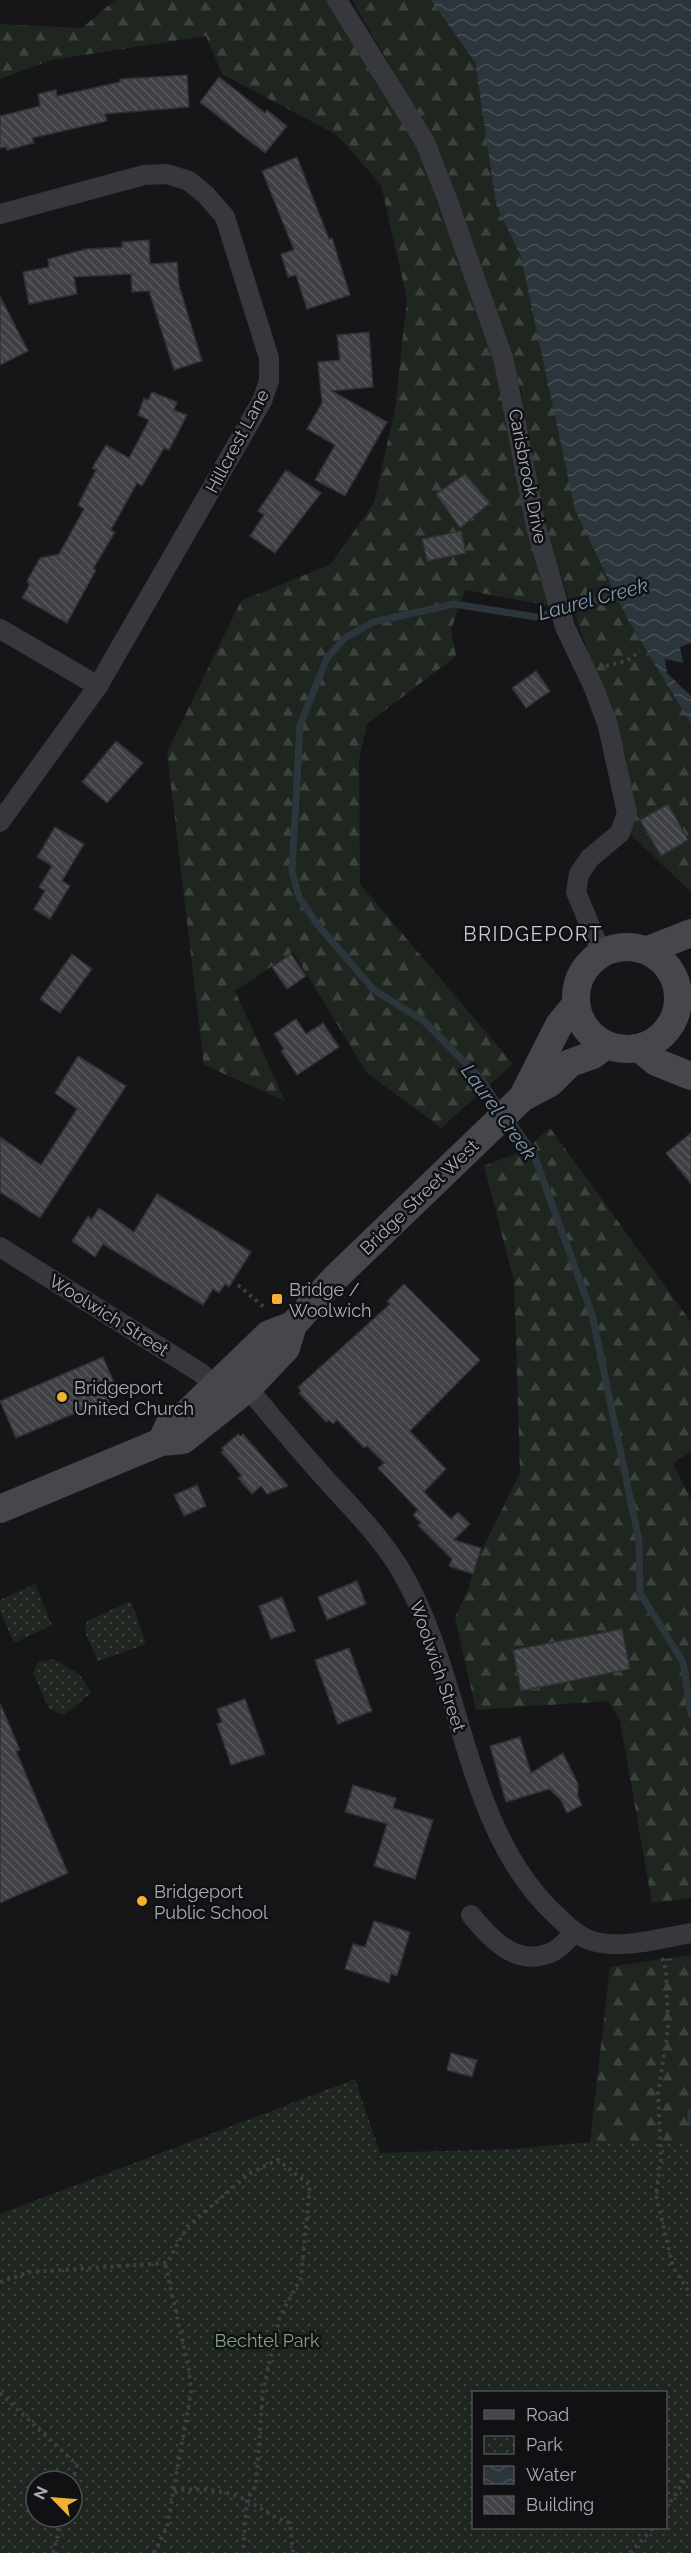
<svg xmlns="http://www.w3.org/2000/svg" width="691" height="2553" font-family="Raleway,sans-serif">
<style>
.forest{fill:url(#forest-firs)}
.park{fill:url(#park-dots);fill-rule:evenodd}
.water{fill:url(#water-waves)}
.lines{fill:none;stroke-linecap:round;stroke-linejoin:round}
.stream{stroke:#2c353c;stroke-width:7}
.building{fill:url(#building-back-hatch);stroke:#303034;stroke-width:1.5}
.path{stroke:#3d3f44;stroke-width:4;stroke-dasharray:3 4.5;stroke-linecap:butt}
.street{stroke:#37383d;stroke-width:20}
.secondary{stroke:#45474d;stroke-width:28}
.poi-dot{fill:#f2b134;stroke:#111113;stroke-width:2}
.labels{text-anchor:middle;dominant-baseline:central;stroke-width:5;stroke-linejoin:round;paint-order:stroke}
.street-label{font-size:18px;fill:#a8adb8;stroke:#111113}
.poi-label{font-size:18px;fill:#a8adb8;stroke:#111113;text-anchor:start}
.park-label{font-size:18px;fill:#7fa381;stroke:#111113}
.water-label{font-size:20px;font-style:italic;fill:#7f9bb3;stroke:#111113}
.neighbourhood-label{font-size:20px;letter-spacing:1.5px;fill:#c9ccd4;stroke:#111113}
</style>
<defs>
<pattern id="forest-firs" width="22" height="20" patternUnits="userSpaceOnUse" patternTransform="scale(1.5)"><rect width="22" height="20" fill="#1e261f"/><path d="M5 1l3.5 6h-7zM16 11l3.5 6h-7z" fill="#3c433d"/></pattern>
<pattern id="park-dots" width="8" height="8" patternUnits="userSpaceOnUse" patternTransform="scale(1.5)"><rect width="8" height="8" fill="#1e261f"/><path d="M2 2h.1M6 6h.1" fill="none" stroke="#3c433d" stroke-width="1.8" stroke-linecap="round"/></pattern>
<pattern id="water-waves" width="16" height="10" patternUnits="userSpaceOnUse" patternTransform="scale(1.5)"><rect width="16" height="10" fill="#2c353c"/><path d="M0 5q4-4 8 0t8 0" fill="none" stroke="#485056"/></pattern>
<pattern id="building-back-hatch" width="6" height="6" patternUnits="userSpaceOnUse" patternTransform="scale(1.5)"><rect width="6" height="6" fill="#404145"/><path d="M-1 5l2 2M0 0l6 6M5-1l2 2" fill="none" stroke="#595a5e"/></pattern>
</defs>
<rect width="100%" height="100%" fill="#161618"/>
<g class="forest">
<path d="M 115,0 L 329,0 L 413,137 L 504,385 L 550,606 L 465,590 L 451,629 L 456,656 L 367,724 L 359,760 L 360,884 L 513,1064 L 441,1128 L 367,1073 L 293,952 L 235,991 L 285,1101 L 204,1065 L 167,752 L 241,601 L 331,564 L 374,503 L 395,409 L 407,299 L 381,185 L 337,135 L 222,74 L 206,36 L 52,60 L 0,79 L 0,24 L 82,28 Z"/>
<path d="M 352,0 L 431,0 L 475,62 L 496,204 L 521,257 L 629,622 L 691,724 L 691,892 L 629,833 L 634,810 L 625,753 L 550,547 L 523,415 L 521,390 L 439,151 Z"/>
<path d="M 550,1128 L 691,1322 L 691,1452 L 673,1463 L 691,1500 L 691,1898 L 652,1903 L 620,1721 L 608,1701 L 476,1710 L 455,1617 L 469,1587 L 476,1562 L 520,1473 L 514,1281 L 484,1166 L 525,1150 Z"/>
<path d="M 691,1955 L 691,2553 L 537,2553 L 666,2528 L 681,2428 L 638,2166 L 590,2142 L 610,1967 Z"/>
</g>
<g class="park">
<path d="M 35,1584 L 52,1625 L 14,1643 L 0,1611 L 0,1600 Z"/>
<path d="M 131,1601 L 146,1644 L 98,1661 L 85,1632 L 87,1621 Z"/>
<path d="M 54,1659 L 80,1675 L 91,1693 L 64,1715 L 49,1709 L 33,1673 L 38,1662 Z"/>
<path d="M 355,2079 L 380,2153 L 512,2149 L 590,2142 L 691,2142 L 691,2553 L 0,2553 L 0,2214 ZM 474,2392 L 666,2392 L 666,2528 L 474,2528 ZM 36,2481 L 72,2481 L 72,2517 L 36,2517 Z"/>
</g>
<path class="water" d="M 431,0 L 691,0 L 691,643 L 680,647 L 683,663 L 665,659 L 667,673 L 691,696 L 691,724 L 629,622 L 575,510 L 521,257 L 496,204 L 475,62 Z"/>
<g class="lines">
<g class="stream">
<path d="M 501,1108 L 481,1079 L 424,1021 L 374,990 L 317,924 L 299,897 L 292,872 L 300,725 L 327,658 L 345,638 L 373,622 L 454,604 L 536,617 L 623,593"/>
<path d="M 510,1119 L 533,1152 L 592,1314 L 639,1541 L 640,1593 L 683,1662 L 691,1714"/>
<path d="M 691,2112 L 691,2122"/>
</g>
</g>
<g class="building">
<path d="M 187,75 L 189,107 L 105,114 L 107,121 L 32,138 L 34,143 L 7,150 L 6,147 L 0,148 L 0,116 L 40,106 L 38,94 L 56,90 L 57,96 L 120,82 L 120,79 Z"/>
<path d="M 219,77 L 265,113 L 267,110 L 287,126 L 265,153 L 200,102 Z"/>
<path d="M 297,157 L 329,239 L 332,238 L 350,295 L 307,309 L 296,275 L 288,277 L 281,254 L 294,250 L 262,171 Z"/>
<path d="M 149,240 L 150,264 L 177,262 L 179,285 L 202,361 L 174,370 L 149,291 L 132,292 L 131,274 L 74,277 L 77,294 L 29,304 L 23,272 L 49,267 L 48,259 L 86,249 L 122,247 L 122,242 Z"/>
<path d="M 0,296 L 28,351 L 0,365 Z"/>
<path d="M 369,332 L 373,387 L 332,391 L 387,422 L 345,496 L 315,480 L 335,445 L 307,429 L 322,403 L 318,362 L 340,360 L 337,335 Z"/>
<path d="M 152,392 L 177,402 L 174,410 L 187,415 L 169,450 L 164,448 L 142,486 L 137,483 L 111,530 L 115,532 L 93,569 L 96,570 L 67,623 L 22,598 L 29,585 L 27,581 L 40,558 L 59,554 L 84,509 L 78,505 L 96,470 L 92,468 L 106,445 L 129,458 L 149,420 L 138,415 L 144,398 L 148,400 Z"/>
<path d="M 286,470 L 321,493 L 275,553 L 250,536 L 264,515 L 258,511 Z"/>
<path d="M 465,474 L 490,503 L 460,528 L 436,494 Z"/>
<path d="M 461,531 L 466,553 L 427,561 L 422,539 Z"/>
<path d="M 536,671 L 550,691 L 526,708 L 512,688 Z"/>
<path d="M 116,741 L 143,763 L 107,803 L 82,782 Z"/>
<path d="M 668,804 L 688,840 L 661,856 L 640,820 Z"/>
<path d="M 55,827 L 84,844 L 62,881 L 70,886 L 50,919 L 34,909 L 45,891 L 39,887 L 52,866 L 37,857 Z"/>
<path d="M 72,954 L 92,969 L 60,1013 L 40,999 Z"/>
<path d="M 291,954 L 306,976 L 287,989 L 272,967 Z"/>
<path d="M 296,1019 L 306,1034 L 323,1023 L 339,1047 L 297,1075 L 281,1051 L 284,1049 L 274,1034 Z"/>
<path d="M 78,1056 L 126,1086 L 40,1218 L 0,1192 L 0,1137 L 41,1165 L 77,1109 L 55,1093 Z"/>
<path d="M 691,1133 L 691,1184 L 666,1153 Z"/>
<path d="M 157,1194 L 251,1252 L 229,1287 L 225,1284 L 219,1293 L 213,1289 L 203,1305 L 103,1244 L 95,1257 L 72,1241 L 88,1216 L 92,1219 L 99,1208 L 134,1232 Z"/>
<path d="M 404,1284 L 480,1360 L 410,1431 L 446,1469 L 424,1492 L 451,1519 L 458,1512 L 470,1524 L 454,1540 L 481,1548 L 473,1574 L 449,1566 L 452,1559 L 418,1525 L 421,1523 L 413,1515 L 418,1510 L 378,1468 L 384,1463 L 367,1446 L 364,1448 L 337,1420 L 333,1424 L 329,1420 L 326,1422 L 299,1393 L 301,1391 L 298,1387 L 390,1304 L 387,1301 Z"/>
<path d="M 103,1357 L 119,1394 L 108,1399 L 111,1407 L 90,1416 L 87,1408 L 16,1438 L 0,1401 Z"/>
<path d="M 238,1434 L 240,1436 L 243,1434 L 288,1486 L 267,1494 L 261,1486 L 252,1494 L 238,1478 L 242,1476 L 221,1452 L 224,1450 L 222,1448 Z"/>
<path d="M 197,1485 L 206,1506 L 184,1516 L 174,1495 Z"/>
<path d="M 357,1581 L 366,1604 L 327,1620 L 318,1597 Z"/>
<path d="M 282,1597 L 295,1631 L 271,1639 L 259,1606 Z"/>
<path d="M 622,1629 L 630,1669 L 521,1691 L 513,1650 Z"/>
<path d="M 349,1648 L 372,1711 L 338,1724 L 315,1660 Z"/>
<path d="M 245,1699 L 265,1754 L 231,1765 L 217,1724 L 222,1722 L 217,1709 Z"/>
<path d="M 0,1703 L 20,1750 L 16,1751 L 68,1873 L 0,1903 Z"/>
<path d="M 520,1737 L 531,1773 L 563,1753 L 578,1784 L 578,1797 L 582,1805 L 567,1813 L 560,1799 L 549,1789 L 506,1802 L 490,1746 Z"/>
<path d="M 353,1785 L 396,1798 L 393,1808 L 433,1820 L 415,1879 L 374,1866 L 387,1824 L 345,1812 Z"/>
<path d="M 374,1921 L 410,1932 L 397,1976 L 391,1974 L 389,1983 L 345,1969 L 353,1944 L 365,1947 Z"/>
<path d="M 451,2053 L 477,2060 L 472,2077 L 447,2070 Z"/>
</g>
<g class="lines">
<g class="path">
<path d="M 606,666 L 627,661 L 640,651"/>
<path d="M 238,1285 L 265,1308"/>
<path d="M 662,1958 L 666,1970 L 668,2029 L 658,2093 L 661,2159 L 656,2195 L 673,2267 L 691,2295"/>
<path d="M 0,2282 L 30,2272 L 167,2263 L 187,2227 L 250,2173 L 278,2160 L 310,2185 L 301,2278 L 280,2316 L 263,2391 L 256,2485 L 247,2500 L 243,2553"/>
<path d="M 0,2393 L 77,2465 L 72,2484"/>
<path d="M 174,2491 C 196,2487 228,2490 248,2501 C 263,2509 273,2518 290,2523 L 293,2553"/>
<path d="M 666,2508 L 691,2471"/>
<path d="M 53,2553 L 63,2517"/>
<path d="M 154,2553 L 167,2527 L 191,2392 L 189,2370 L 165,2263"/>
<path d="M 630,2553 L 653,2528"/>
</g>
<g class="street">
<path d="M 337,0 L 425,142 L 446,196 L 504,361 L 536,527 L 557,600 L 565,627 L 594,688 L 608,726 L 627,813 L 620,833 L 590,858 L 579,874 L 576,892 L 601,952"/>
<path d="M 0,214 L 144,175 L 167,174 L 189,181 L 206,195 L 225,217 L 269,358 L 269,381 L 262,401 L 98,686 L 0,822"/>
<path d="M 0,629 L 98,686"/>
<path d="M 0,1247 L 201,1373 L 215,1386"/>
<path d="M 248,1388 C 275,1421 302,1453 331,1485 C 355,1511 381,1538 400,1569 C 464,1676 462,1831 559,1918 C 568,1927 579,1937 592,1941 C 623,1950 660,1938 691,1933"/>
<path d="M 471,1915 C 490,1938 515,1967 550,1953 C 559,1950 568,1939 575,1932"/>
</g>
<g class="secondary">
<circle cx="627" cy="998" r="51"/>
<path d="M 648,950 L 691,933"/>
<path d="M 639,1048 L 656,1062 L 691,1076"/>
<path d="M 522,1098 L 559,1025 L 576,1004"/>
<path d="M 163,1438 L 169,1425 L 188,1412 L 269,1334 L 293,1325"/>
<path d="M 0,1509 L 161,1442 L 183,1440 L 248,1388 L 286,1348 L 293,1325 L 334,1279 L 522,1098 L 550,1083 L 570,1063 L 593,1055 L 606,1045"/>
</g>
</g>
<g class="poi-dot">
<rect x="271" y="1293" width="12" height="12" rx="3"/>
<circle cx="62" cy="1397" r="6"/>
<circle cx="142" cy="1901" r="6"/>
</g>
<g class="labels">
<g class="street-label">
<text transform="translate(237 441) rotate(-62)">Hillcrest Lane</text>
<text transform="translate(528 476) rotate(79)">Carisbrook Drive</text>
<text transform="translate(419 1197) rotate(-44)">Bridge Street West</text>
<text transform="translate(109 1315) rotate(32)">Woolwich Street</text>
<text transform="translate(438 1666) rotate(71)">Woolwich Street</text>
</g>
<g class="poi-label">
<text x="289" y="1289">Bridge /<tspan x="289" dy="21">Woolwich</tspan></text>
<text x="74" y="1387">Bridgeport<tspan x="74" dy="21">United Church</tspan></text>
<text x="154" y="1891">Bridgeport<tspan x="154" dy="21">Public School</tspan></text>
</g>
<g class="park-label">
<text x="267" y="2340">Bechtel Park</text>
</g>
<g class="water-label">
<text transform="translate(593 599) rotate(-15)">Laurel Creek</text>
<text transform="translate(499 1112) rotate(54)">Laurel Creek</text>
</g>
<g class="neighbourhood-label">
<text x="533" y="934">BRIDGEPORT</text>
</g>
</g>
<rect x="472" y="2391" width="195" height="138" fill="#111113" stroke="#4d4f55" stroke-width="1.5"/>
<rect x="484" y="2410" width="30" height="9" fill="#45474d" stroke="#4d4f55" stroke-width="1.5"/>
<text x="526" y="2421" font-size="18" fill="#a8adb8">Road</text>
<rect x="484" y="2436" width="30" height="18" fill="url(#park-dots)" stroke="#4d4f55" stroke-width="1.5"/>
<text x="526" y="2451" font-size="18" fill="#a8adb8">Park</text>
<rect x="484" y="2466" width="30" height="18" fill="url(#water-waves)" stroke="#4d4f55" stroke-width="1.5"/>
<text x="526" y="2481" font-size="18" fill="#a8adb8">Water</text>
<rect x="484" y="2496" width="30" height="18" fill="url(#building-back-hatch)" stroke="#4d4f55" stroke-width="1.5"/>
<text x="526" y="2511" font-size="18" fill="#a8adb8">Building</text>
<g transform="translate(54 2499) rotate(295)"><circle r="28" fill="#111113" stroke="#4d4f55" stroke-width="1.5"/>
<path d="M0-4.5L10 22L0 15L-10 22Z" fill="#f2b134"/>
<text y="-9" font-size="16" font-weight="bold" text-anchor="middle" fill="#a8adb8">N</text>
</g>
</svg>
